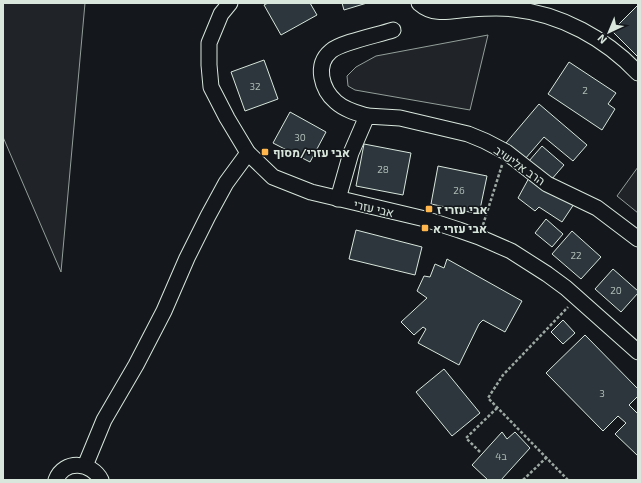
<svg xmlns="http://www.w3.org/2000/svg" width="641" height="483" font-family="'Exo 2',Heebo,sans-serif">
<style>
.green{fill:#202428;stroke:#939e99}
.building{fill:#2c363c;stroke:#d8e6dc}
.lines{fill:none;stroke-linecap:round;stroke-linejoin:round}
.minor-casing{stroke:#d8e6dc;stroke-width:17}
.path{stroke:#9da8a2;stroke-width:2.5;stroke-dasharray:3 2;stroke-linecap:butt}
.minor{stroke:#14181c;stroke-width:15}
.poi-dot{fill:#ffb74d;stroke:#14181c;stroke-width:1.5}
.labels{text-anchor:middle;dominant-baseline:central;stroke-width:3;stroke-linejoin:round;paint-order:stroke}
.number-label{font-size:10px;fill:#adbab4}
.poi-label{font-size:12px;font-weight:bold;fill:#d8e6dc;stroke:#14181c;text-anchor:start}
.street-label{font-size:12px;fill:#d8e6dc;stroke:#14181c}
</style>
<rect width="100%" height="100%" fill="#14181c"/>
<g class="green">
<path d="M 3,3 L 85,3 L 61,272 L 3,137 Z"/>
<path d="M 488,35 L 470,110 L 355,90 L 348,86 L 347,76 L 356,67 L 376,56 Z"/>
<path d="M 638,167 L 638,213 L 617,196 Z"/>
</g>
<g class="building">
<path d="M 268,3 L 310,3 L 317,15 L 281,35 L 264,5 Z"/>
<path d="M 342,3 L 367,3 L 344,10 Z"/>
<path d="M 638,5 L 638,57 L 612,31 Z"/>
<path d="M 264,60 L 278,99 L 245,111 L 231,72 Z"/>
<path d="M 569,62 L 616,93 L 608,104 L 615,109 L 602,130 L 548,94 Z"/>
<path d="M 539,104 L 587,145 L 573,161 L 544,137 L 525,159 L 506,143 Z"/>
<path d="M 290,112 L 326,132 L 310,162 L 273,143 Z"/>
<path d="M 364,144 L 411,153 L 403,195 L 356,186 Z"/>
<path d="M 542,146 L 564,165 L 551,180 L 529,161 Z"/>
<path d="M 438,166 L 487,176 L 479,214 L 431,204 Z"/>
<path d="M 530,176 L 574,204 L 562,222 L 539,207 L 535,211 L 518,198 Z"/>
<path d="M 546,219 L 563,234 L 552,247 L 535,233 Z"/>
<path d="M 356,230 L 422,247 L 415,275 L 349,259 Z"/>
<path d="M 572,231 L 601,257 L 581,279 L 552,254 Z"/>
<path d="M 447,259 L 522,301 L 505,332 L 483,320 L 479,324 L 459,365 L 418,343 L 426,329 L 423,327 L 414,335 L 401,322 L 427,298 L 417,291 L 424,276 L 430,277 L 435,264 L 444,268 Z"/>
<path d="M 613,269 L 638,291 L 638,293 L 621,312 L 595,289 Z"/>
<path d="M 563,320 L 575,333 L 563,344 L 551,332 Z"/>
<path d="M 585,335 L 638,389 L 638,396 L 629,405 L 637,413 L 638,412 L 638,456 L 615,434 L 626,423 L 618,416 L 603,431 L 546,373 Z"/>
<path d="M 444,369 L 480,413 L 452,436 L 416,392 Z"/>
<path d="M 502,432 L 507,439 L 515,432 L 530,448 L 501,480 L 488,480 L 472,465 Z"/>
</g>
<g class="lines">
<defs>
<g id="minor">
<path d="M 230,3 L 221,14 L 209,43 L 209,65 L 211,87 L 227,118 L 248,153 L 273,177 L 311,192 L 425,219 L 459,230 L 479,237 L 511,251 L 547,274 L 566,288 L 638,352"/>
<path d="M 419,3 C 435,17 452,10 471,9 C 485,8 500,7 514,9 C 561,14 606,39 638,73"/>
<path d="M 367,116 C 357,113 345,110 336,102 C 322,90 314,65 331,51 C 342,42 378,35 393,30"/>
<path d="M 338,199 L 351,153 L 367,116 L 400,118 L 468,134 L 485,141 L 506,152 L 547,184 L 597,208 L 638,239"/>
<path d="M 85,466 L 104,420 L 136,365 L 164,311 L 187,258 L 208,216 L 226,183 L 248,153"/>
<path d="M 56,480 C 64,459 92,462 101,480"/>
</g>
</defs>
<use href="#minor" class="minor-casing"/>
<g class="path">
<path d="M 483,225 L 502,165"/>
<path d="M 480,452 L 466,438 L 497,408"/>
<path d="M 523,480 L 547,457"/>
<path d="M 568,480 L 488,398 L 503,375 L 568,307"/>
</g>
<use href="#minor" class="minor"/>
</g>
<g class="poi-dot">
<rect x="261" y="148" width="8" height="8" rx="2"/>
<rect x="425" y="205" width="8" height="8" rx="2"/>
<rect x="421" y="224" width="8" height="8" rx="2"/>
</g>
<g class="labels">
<g class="number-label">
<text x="255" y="86">32</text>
<text x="585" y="90">2</text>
<text x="300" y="137">30</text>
<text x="383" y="169">28</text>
<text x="459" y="190">26</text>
<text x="576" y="255">22</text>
<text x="616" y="290">20</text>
<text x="602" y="393">3</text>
<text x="501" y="456">4ב</text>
</g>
<g class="poi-label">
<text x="273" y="152">אבי עזרי/מסוף</text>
<text x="437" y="209">אבי עזרי ז</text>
<text x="433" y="228">אבי עזרי א</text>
</g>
<g class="street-label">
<text transform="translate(520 165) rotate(35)">הרב אלישיב</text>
<text transform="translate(374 208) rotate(13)">אבי עזרי</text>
</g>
</g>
<rect width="641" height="483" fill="none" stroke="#d8e6dc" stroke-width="8"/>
<g transform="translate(609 32) rotate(224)" stroke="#14181c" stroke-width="3" paint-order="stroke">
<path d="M0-3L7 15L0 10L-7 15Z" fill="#d8e6dc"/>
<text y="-6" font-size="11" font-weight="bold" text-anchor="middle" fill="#d8e6dc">N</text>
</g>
</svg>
